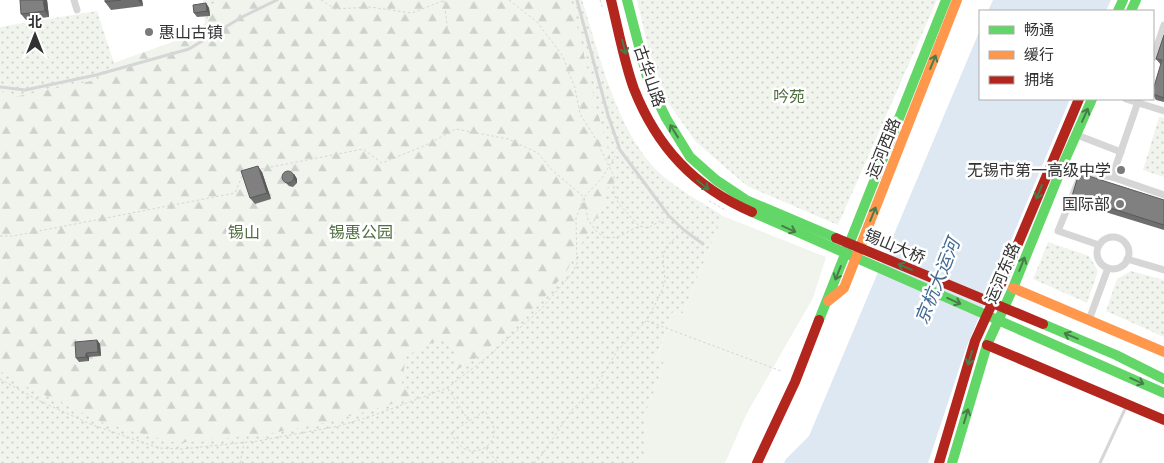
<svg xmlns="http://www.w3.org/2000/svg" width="1164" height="463" font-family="Quicksand,'Noto Sans SC',sans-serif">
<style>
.grass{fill:url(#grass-dots)}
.forest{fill:url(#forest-firs)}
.garden{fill:#f0f4ed}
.water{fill:#dde8f2}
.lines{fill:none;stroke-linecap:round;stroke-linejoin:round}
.path{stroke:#d5d5d5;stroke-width:1;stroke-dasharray:2.5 2.5;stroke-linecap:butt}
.lane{stroke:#d6d6d6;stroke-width:3}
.street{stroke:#d6d6d6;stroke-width:7}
.fast{stroke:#63d668;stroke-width:10}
.slow{stroke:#ff974d;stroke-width:10}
.jam{stroke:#b3261e;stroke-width:10}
.wall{fill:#6e6e6e}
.shaded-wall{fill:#5a5a5a}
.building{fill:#808080;stroke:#5a5a5a}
.oneway{stroke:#487c4a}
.poi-dot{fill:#7a7a7a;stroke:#fff;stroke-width:2}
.labels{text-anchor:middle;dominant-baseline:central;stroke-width:5;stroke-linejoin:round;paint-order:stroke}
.poi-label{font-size:16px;fill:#323232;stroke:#fff;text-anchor:end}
.street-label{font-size:16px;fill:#323232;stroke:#fff}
.park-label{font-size:16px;fill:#506d40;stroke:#fff}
.water-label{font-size:18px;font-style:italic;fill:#426a93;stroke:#fff}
</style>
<defs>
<pattern id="grass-dots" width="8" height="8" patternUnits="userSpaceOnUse" patternTransform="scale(1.25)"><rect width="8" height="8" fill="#f0f4ed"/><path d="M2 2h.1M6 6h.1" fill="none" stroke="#ced2cc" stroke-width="1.8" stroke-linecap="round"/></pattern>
<pattern id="forest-firs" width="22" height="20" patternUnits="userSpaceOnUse" patternTransform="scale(1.25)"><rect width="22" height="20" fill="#f0f4ed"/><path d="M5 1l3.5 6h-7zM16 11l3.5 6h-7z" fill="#ced2cc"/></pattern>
</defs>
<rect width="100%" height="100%" fill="#fff"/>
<g class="grass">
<path d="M 203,0 L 582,0 C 601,58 618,141 668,180 C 685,194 705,204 723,216 L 682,315 L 673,312 L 656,359 L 665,363 L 644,417 L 644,457 L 635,463 L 0,463 L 0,27 L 97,11 L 114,63 L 190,36 L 205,23 Z"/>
<path d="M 637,0 L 937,0 L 838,225 L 747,186 L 696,142 L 667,101 L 649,51 Z"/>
<path d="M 1159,117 L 1164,118 L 1164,177 L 1143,170 Z"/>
<path d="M 1048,242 L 1089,256 L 1098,271 L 1087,303 L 1033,279 Z"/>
<path d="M 1131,271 L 1164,280 L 1164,337 L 1106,311 L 1117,279 Z"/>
</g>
<path class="forest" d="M 216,0 L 571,0 L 596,106 L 616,179 L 605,191 L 605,202 L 566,272 L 542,300 L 481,355 L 455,371 L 454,351 L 444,337 L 406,356 L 402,383 L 416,397 L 333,421 L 267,434 L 177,443 L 106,424 L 19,383 L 0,371 L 0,91 L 14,97 L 101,79 L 114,63 L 190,36 L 205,23 Z"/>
<path class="garden" d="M 723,216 L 826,257 L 813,298 L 747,413 L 725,463 L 635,463 L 644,457 L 644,417 L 665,363 L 656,360 L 673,312 L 682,315 Z"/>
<g class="water">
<path d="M 993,0 L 1111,0 L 1106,11 L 988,11 Z"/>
<path d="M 980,30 L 980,99 L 1070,99 L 966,348 L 928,463 L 784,463 L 786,459 L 809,436 Z"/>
</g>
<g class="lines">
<g class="path">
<path d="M 321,0 L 335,9 L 370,7 L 412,13 L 445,0"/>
<path d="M 509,0 L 537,22 L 562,55 L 575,88 L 580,114 L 594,136 L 614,176 L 614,194 L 619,204 L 639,226 L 648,228 L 664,219"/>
<path d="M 600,0 L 603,9"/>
<path d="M 444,1 L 448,33"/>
<path d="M 261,169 L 363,149 L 382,163 L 426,145 L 456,129 L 508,139 L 538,153 L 552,170 L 584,197 L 588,220 L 596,231 L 605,238 L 618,237 L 639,226"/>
<path d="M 709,201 L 727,211"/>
<path d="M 0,236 L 13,236 L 235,193 L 243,174"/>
<path d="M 647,321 L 781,371"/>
<path d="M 0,379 L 38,400 L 90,424 L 159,448 L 182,449 L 258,441 L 339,426 L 372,416 L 447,388 L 490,355 L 543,307 L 573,272 L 577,263 L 576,218 L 584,197 L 602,178 L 615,156"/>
<path d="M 448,389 L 469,421 L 451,433 C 455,439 459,447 467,450 C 480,454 496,444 494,429 C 493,423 488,416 485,411 L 469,421"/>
<path d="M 486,448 L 498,463"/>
<path d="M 240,463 L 244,443"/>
<path d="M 534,463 L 539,459 L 572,410 L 595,388 L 617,351 L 646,321 L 658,299 L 665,282 L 663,256 L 667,246 L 679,234"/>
</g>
<g class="lane">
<path d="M 577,0 L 608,115 L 620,150 L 669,216 L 684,230 L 703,244"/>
<path d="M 0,87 L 25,90 L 96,75 L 189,49 L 242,17 L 277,0"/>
<path d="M 1100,463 L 1126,407"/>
</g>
<g class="street">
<path d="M 74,0 L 77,10"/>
<path d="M 1153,58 L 1164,25"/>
<path d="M 1126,99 L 1164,111"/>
<path d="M 1139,99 L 1112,177 L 1164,195"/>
<path d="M 1077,135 L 1121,152"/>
<circle cx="1113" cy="253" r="16"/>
<path d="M 1099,245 L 1058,231 L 1082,172 L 1112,177"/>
<path d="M 1127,259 L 1164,270"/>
<path d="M 1089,320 L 1108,268"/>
</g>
<g class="fast">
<path d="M 627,0 L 648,81 L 666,118 L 690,157 L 716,180 L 746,200 L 836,238"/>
<path d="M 1118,11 L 1123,0"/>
<path d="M 1131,11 L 1136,0"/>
<path d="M 752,212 L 1164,393"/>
<path d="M 819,320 L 946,0"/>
<path d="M 1043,324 L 1116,355 L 1164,379"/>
<path d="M 952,463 L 987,345 L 1013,288 L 1064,162 L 1092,99"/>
</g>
<g class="slow">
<path d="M 1013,288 L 1164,352"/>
<path d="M 828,301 L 844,288 L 957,0"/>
</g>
<g class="jam">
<path d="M 611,0 C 618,28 624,62 634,89 C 657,147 694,187 752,212"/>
<path d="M 836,238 L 1043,324"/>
<path d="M 987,345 L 1164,420"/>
<path d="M 757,463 L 795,382 L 819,320"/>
<path d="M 939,463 L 975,341 L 1001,284 L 1079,99"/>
</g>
</g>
<g class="wall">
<path d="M 47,0 L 49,17 L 26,20 L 21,14 Z"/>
<path d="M 105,0 L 142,0 L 143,6 L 111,10 L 105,2 Z"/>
<path d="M 206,3 L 209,8 L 210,16 L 197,17 L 194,13 Z"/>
<path d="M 1164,35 L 1164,102 L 1156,100 L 1153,95 L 1153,90 L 1161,65 L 1156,59 Z"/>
<path d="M 262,172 L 271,199 L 255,204 L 250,198 Z"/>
<path d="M 294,174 L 297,179 L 297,183 L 293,187 L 289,186 L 282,179 Z"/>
<path d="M 1072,196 L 1164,200 L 1164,230 L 1076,203 Z"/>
<path d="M 97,340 L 100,344 L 101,356 L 89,357 L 89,361 L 79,362 L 76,358 Z"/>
</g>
<g class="shaded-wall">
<path d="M 43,0 L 47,0 L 49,17 L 45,11 Z"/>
<path d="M 138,0 L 142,0 L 143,6 Z"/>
<path d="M 206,3 L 209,8 L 210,16 L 207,11 Z"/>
<path d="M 258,166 L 262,172 L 271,199 L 267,193 Z"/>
<path d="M 294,174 L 297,179 L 297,183 L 294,179 Z"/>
<path d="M 97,340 L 100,344 L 101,356 L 98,352 Z"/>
<path d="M 86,353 L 89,357 L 89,361 L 86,357 Z"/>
</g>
<g class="building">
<path d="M 20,0 L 43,0 L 45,11 L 21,14 Z"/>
<path d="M 105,0 L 121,0 L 105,2 Z"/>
<path d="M 206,3 L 207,11 L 194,13 L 193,5 Z"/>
<path d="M 1164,35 L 1164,98 L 1153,94 L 1153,90 L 1162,60 L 1156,59 Z"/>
<path d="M 258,166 L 267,193 L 250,198 L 241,171 Z"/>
<circle cx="288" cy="177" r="6"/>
<path d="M 1079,173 L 1164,200 L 1164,225 L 1072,196 Z"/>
<path d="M 97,340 L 98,352 L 86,353 L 86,357 L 76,358 L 75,342 Z"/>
</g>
<defs><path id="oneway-shaft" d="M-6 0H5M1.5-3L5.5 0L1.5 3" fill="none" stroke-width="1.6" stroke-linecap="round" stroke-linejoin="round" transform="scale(1.25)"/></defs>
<g class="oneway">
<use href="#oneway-shaft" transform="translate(624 47) rotate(75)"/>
<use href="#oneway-shaft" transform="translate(933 62) rotate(-68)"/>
<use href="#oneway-shaft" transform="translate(1085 115) rotate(-66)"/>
<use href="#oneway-shaft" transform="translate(674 131) rotate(-122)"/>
<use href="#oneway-shaft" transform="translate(703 185) rotate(39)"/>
<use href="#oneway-shaft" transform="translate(1039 192) rotate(112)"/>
<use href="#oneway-shaft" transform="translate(873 214) rotate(-68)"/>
<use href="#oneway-shaft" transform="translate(789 229) rotate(24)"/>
<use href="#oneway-shaft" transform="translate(1022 264) rotate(-68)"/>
<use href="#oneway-shaft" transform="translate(905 267) rotate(-157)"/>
<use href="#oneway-shaft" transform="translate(838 273) rotate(112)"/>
<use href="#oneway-shaft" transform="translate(954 301) rotate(24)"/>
<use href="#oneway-shaft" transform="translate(1071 336) rotate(-157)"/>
<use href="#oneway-shaft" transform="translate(970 358) rotate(107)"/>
<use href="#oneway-shaft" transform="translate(1137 381) rotate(24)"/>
<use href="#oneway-shaft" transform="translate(966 416) rotate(-73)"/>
</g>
<g class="poi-dot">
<circle cx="149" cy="32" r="5"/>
<circle cx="1121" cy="170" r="5"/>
<circle cx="1120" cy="204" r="5"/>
</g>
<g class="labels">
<g class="poi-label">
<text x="159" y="32" text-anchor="start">惠山古镇</text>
<text x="1111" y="170">无锡市第一高级中学</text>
<text x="1110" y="204">国际部</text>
</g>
<g class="street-label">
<text transform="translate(650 76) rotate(71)">古华山路</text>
<text transform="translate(883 148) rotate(-68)">运河西路</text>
<text transform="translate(895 246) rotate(23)">锡山大桥</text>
<text transform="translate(1002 273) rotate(-67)">运河东路</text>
</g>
<g class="park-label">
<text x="789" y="96">吟苑</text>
<text x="244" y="232">锡山</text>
<text x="361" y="232">锡惠公园</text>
</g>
<g class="water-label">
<text transform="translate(937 281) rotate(-68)">京杭大运河</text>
</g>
</g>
<rect x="979" y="10" width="175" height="90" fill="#ffffff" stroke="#adadad"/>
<rect x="989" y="26" width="25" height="8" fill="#63d668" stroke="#adadad"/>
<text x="1024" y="35" font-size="15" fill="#323232">畅通</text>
<rect x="989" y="51" width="25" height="8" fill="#ff974d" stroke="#adadad"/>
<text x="1024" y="60" font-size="15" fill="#323232">缓行</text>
<rect x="989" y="76" width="25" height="8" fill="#b3261e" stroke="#adadad"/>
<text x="1024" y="85" font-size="15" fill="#323232">拥堵</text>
<g transform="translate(35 35)" stroke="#ffffff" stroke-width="4" paint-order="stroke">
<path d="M0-4L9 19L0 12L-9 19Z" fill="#323232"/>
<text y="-8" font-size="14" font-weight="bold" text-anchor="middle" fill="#323232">北</text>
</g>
</svg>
